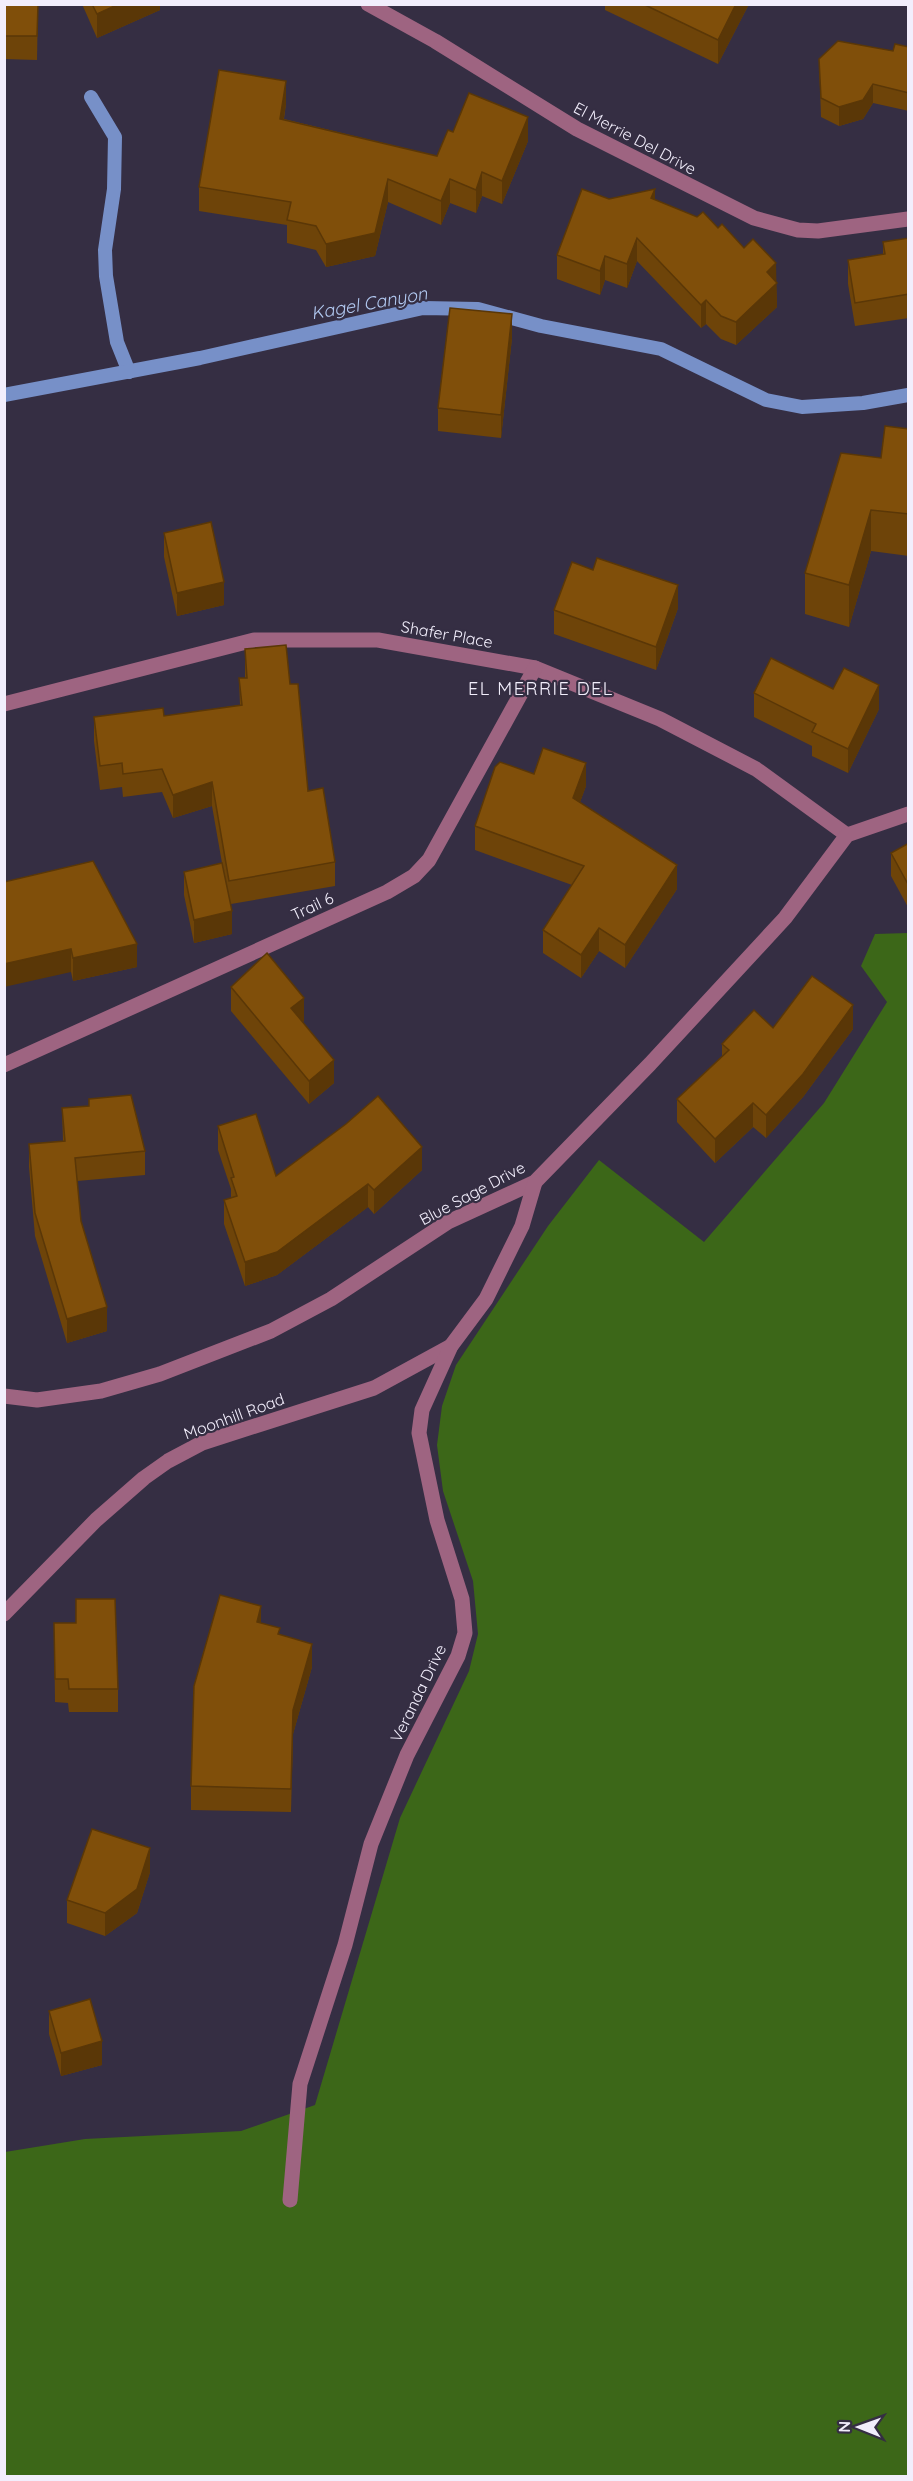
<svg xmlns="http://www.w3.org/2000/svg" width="913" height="2481" font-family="Quicksand,sans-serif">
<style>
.green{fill:#3c6718}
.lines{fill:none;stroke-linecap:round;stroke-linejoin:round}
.stream{stroke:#7790c8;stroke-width:14}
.minor{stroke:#9e6481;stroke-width:15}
.wall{fill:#6e4409}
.shaded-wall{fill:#5a3707}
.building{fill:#804f0a;stroke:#5a3707;stroke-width:1.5}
.labels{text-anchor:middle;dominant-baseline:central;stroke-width:4.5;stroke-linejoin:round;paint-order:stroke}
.street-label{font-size:16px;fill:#f2eefc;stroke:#352e43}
.water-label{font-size:18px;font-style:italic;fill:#b2c9f1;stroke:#352e43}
.neighbourhood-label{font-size:18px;letter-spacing:1.5px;fill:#f2eefc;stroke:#352e43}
</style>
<rect width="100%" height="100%" fill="#352e43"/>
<path class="green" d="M 908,933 L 908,2476 L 5,2476 L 5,2152 L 85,2139 L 241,2131 L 315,2105 L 400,1818 L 469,1671 L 478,1634 L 473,1581 L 443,1491 L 437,1445 L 442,1406 L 456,1365 L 548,1226 L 599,1160 L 704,1242 L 824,1103 L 887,1002 L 861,966 L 875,934 Z"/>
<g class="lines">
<g class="stream">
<path d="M 91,97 L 115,137 L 114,189 L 105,250 L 106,276 L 117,342 L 129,372"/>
<path d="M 4,395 L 200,358 L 423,308 L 478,309 L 541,326 L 661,349 L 766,400 L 802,407 L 863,403 L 908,395"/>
</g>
<g class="minor">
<path d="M 368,4 L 435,41 L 577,129 L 754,218 L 798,230 L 818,231 L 908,219"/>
<path d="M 4,704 L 254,640 L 378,640 L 535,668 L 660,719 L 756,769 L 847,835"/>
<path d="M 4,1065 L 387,892 L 414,876 L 429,860 L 535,668"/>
<path d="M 4,1396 L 37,1400 L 101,1391 L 160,1374 L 271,1331 L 331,1299 L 448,1222 L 535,1182 L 650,1064 L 785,918 L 847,835 L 908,814"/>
<path d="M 4,1614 L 96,1520 L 144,1478 L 168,1461 L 202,1443 L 374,1388 L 451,1346"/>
<path d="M 290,2200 L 300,2084 L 345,1945 L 371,1844 L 407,1755 L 458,1656 L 465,1633 L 462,1599 L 437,1520 L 419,1433 L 422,1410 L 451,1346 L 486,1299 L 522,1226 L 535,1182"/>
</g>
</g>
<g class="wall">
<path d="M 4,4 L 38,4 L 37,60 L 4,59 Z"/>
<path d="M 82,4 L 160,4 L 160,10 L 97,38 Z"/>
<path d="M 605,4 L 748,4 L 748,6 L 718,64 L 605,10 Z"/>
<path d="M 909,47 L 909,111 L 873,103 L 863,119 L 839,126 L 821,117 L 819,59 L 893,51 Z"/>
<path d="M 286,104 L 284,119 L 437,156 L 453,132 L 528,141 L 502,204 L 482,196 L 476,213 L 450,203 L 441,225 L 388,202 L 375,256 L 326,267 L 316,250 L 287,243 L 287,225 L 199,211 L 199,187 Z"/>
<path d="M 609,199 L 655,200 L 718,228 L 776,282 L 777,307 L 736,345 L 721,339 L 706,324 L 701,328 L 637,261 L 627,288 L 605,280 L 600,295 L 557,279 L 557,255 Z"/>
<path d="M 909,238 L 909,318 L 855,326 L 848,284 L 848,260 L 883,254 L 883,242 Z"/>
<path d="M 512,338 L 501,438 L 438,431 L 438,408 Z"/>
<path d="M 909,429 L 909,556 L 871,551 L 849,627 L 805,614 L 805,573 L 881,458 Z"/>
<rect x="4" y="528" width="2" height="23"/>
<path d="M 164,533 L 224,605 L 177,616 L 164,557 Z"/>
<path d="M 593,570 L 678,608 L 656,670 L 554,634 L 554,610 Z"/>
<path d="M 245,649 L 290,684 L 308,791 L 335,862 L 335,886 L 231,904 L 232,934 L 194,943 L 184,895 L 184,872 L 222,863 L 212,806 L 173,818 L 162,792 L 123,797 L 122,787 L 100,790 L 94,741 L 94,717 L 164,716 L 240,705 L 239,678 L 245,678 Z"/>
<path d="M 754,693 L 879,709 L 848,773 L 812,756 L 812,746 L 754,717 Z"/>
<path d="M 534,774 L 586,786 L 580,802 L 677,889 L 625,968 L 599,951 L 581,978 L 543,953 L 543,930 L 572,885 L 475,850 L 475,826 Z"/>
<path d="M 909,843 L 909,909 L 891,876 L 891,853 Z"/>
<path d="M 4,882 L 137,967 L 73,981 L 71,972 Z"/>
<path d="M 231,987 L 304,1021 L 302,1022 L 334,1083 L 309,1104 L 231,1011 Z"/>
<path d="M 773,1028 L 853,1029 L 803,1097 L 766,1138 L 753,1127 L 715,1163 L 677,1122 L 677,1099 L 722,1056 L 722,1044 Z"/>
<path d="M 89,1099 L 145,1151 L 145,1175 L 77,1181 L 81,1221 L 107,1331 L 67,1343 L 35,1236 L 29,1167 L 29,1144 L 63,1141 L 62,1108 L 89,1106 Z"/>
<path d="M 218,1126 L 276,1176 L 422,1170 L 374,1214 L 368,1207 L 277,1275 L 245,1286 L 224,1224 L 224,1200 L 231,1198 L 231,1189 L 218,1150 Z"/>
<path d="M 54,1623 L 118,1689 L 118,1712 L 69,1712 L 68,1703 L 55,1702 Z"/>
<path d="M 261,1623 L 280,1634 L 312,1667 L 293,1734 L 291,1812 L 191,1810 L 191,1786 Z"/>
<path d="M 150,1872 L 137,1913 L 105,1936 L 67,1923 L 67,1900 Z"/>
<path d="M 49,2011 L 102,2065 L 61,2076 L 49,2034 Z"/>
</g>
<g class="shaded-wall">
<path d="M 119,4 L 160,4 L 160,10 L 97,38 L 97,14 Z"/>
<path d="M 736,4 L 748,4 L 748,6 L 718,64 L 718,40 Z"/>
<path d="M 286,81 L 286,104 L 280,142 L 280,119 Z"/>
<path d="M 873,84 L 873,103 L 863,119 L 839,126 L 839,107 Z"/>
<path d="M 528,117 L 528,141 L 502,204 L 502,181 Z"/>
<path d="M 482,172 L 482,196 L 476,213 L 476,190 Z"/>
<path d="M 388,179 L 388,202 L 375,256 L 326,267 L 326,244 Z"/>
<path d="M 450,179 L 450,203 L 441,225 L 441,201 Z"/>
<path d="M 655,189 L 655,212 L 651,198 Z"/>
<path d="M 637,238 L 637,261 L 627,288 L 627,264 Z"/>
<path d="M 605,256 L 605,280 L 600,295 L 600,271 Z"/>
<path d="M 776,263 L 777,307 L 736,345 L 736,322 L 767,272 Z"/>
<path d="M 706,300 L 706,324 L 701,328 L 701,305 Z"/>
<path d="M 512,314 L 512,338 L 501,438 L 501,415 Z"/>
<path d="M 871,510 L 871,551 L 849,627 L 849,585 Z"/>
<path d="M 224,582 L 224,605 L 177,616 L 177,593 Z"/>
<path d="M 678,585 L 678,608 L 656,670 L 656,647 Z"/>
<path d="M 879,685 L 879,709 L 848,773 L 848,749 Z"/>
<path d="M 586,763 L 586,786 L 573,821 L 573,798 Z"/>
<path d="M 212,782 L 212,806 L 173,818 L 173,795 Z"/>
<path d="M 677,865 L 677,889 L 625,968 L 625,945 Z"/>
<path d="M 232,911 L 232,934 L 194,943 L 194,920 Z"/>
<path d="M 599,928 L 599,951 L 581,978 L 581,955 Z"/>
<path d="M 137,944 L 137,967 L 73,981 L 73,958 Z"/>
<path d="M 71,949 L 71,972 L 4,987 L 4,964 Z"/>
<path d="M 304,998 L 304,1021 L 291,1032 L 291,1008 Z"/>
<path d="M 853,1005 L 853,1029 L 803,1097 L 766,1138 L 766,1115 Z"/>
<path d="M 334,1060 L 334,1083 L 309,1104 L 309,1081 Z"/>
<path d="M 753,1103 L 753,1127 L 715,1163 L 715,1139 Z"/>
<path d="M 422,1147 L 422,1170 L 374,1214 L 374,1190 Z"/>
<path d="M 368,1184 L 368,1207 L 277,1275 L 245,1286 L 245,1262 Z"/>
<path d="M 107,1307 L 107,1331 L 67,1343 L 67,1319 Z"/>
<path d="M 261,1606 L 261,1629 L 257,1622 Z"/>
<path d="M 312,1644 L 312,1667 L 293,1734 L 291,1812 L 293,1710 Z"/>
<path d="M 150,1848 L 150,1872 L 137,1913 L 105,1936 L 105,1913 Z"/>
<path d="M 102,2041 L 102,2065 L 61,2076 L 61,2053 Z"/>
</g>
<g class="building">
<path d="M 4,4 L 38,4 L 37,36 L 4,36 Z"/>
<path d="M 92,4 L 119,4 L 97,14 Z"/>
<path d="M 643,4 L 736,4 L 718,40 Z"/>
<path d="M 838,41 L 893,51 L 895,44 L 909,47 L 909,93 L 873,84 L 863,100 L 839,107 L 821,98 L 819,59 Z"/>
<path d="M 219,70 L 286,81 L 280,119 L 437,156 L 448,130 L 453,132 L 469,93 L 528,117 L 502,181 L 482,172 L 476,190 L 450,179 L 441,201 L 388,179 L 375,233 L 326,244 L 316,226 L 287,220 L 291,202 L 199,187 Z"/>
<path d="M 582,189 L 609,199 L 655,189 L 651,198 L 697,217 L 703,212 L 718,228 L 722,224 L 744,248 L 753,239 L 776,263 L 767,272 L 777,283 L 736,322 L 721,316 L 706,300 L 701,305 L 637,238 L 627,264 L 605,256 L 600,271 L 557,255 Z"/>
<path d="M 909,238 L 909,294 L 855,303 L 848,260 L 885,254 L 883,242 Z"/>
<path d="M 450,308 L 512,314 L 501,415 L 438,408 Z"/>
<path d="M 885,426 L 909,429 L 909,514 L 871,510 L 849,585 L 805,573 L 841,453 L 881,458 Z"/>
<path d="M 211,522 L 224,582 L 177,593 L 164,533 Z"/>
<path d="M 597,558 L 678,585 L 656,647 L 554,610 L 572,562 L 593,570 Z"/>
<path d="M 286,645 L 290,684 L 298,684 L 308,791 L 323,788 L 335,862 L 229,881 L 212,782 L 173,795 L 162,769 L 123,774 L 122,763 L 100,766 L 94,717 L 163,708 L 164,716 L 242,705 L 239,678 L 247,678 L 245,649 Z"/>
<path d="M 771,658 L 833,689 L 844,668 L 879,685 L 848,749 L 812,732 L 816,724 L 754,693 Z"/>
<path d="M 543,748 L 586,763 L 573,798 L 677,865 L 625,945 L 599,928 L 581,955 L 543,930 L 584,866 L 475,826 L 495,767 L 500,762 L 534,774 Z"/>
<path d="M 909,843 L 909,886 L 891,853 Z"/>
<path d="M 93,861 L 137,944 L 73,958 L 71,949 L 4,964 L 4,882 Z"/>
<path d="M 222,863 L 232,911 L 194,920 L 184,872 Z"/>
<path d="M 267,953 L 304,998 L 291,1008 L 334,1060 L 309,1081 L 231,987 Z"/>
<path d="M 812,976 L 853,1005 L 803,1074 L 766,1115 L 753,1103 L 715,1139 L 677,1099 L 729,1050 L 722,1044 L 754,1010 L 773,1028 Z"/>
<path d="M 131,1095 L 145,1151 L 75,1158 L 81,1221 L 107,1307 L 67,1319 L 35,1213 L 29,1144 L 65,1141 L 62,1108 L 89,1106 L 89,1099 Z"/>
<path d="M 378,1096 L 422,1147 L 374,1190 L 368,1184 L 277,1252 L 245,1262 L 224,1200 L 237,1196 L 231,1178 L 234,1177 L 218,1126 L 256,1114 L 276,1176 L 346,1124 Z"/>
<path d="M 220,1595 L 261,1606 L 257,1622 L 280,1628 L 278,1634 L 312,1644 L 293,1710 L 291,1789 L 191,1786 L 194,1686 Z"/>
<path d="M 76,1599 L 115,1599 L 118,1689 L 69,1689 L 68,1679 L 55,1679 L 54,1623 L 76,1623 Z"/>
<path d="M 92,1829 L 150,1848 L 137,1889 L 105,1913 L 67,1900 Z"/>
<path d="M 90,1999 L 102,2041 L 61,2053 L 49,2011 Z"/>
</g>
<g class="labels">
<g class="street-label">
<text transform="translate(635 138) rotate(28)">El Merrie Del Drive</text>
<text transform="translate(447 634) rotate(10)">Shafer Place</text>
<text transform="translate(312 906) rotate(-25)">Trail 6</text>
<text transform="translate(472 1193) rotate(-28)">Blue Sage Drive</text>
<text transform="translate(234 1416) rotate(-20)">Moonhill Road</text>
<text transform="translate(418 1693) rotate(-64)">Veranda Drive</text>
</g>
<g class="water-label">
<text transform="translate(369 303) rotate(-10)">Kagel Canyon</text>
</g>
<g class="neighbourhood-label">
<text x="541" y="688">EL MERRIE DEL</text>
</g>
</g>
<rect width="913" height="2481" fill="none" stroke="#f2eefc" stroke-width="12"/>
<g transform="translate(859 2427) rotate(271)" stroke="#352e43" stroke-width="4.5" paint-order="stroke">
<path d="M0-4.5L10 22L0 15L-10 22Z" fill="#f2eefc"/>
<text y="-9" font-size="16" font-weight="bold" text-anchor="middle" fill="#f2eefc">N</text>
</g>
</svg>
